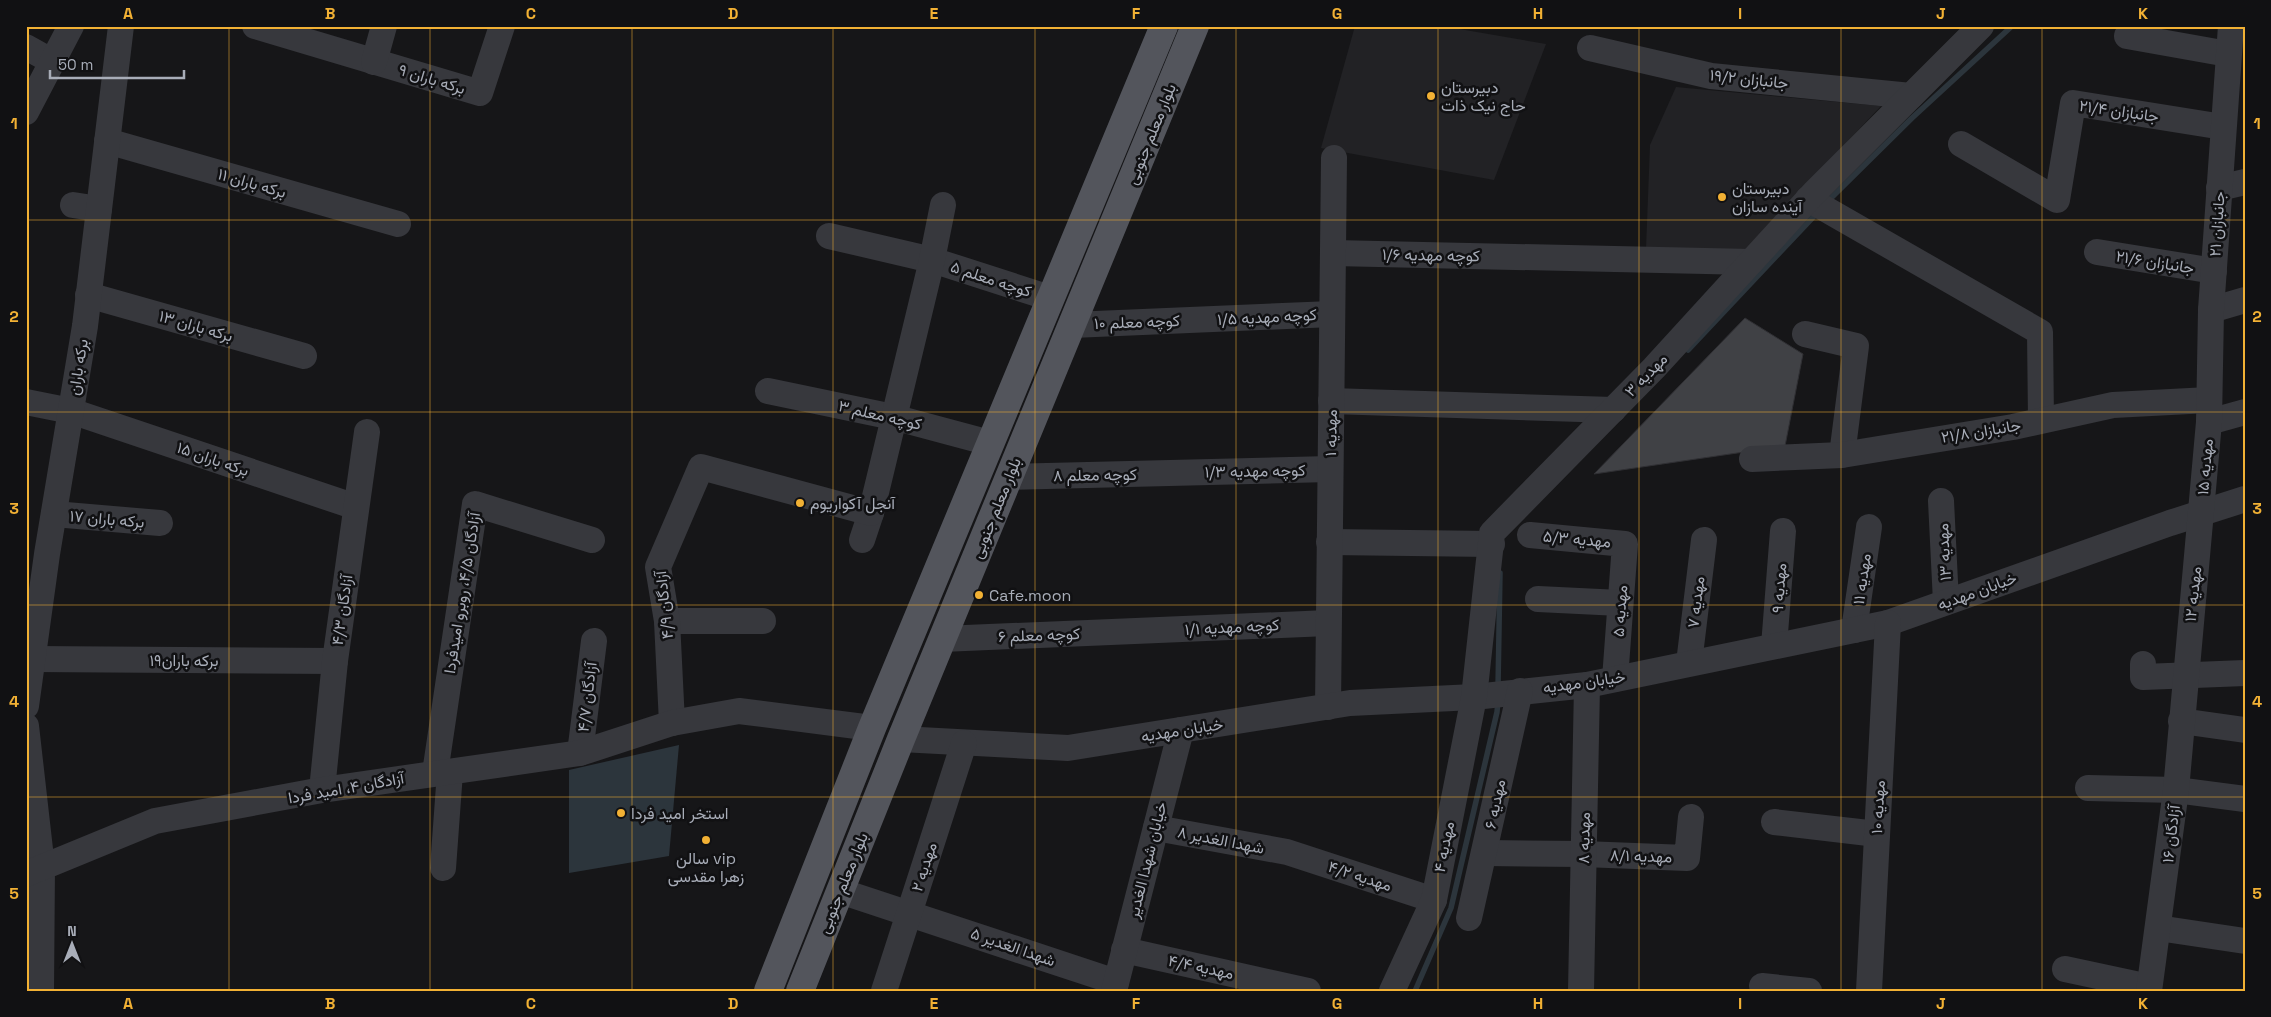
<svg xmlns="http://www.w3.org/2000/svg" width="2271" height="1017" font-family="'Space Grotesk',Vazirmatn,sans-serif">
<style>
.built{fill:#222225}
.water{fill:#2c353c}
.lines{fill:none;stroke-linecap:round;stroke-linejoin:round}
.stream{stroke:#2c353c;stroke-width:5.5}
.building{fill:#404145;stroke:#303034}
.minor{stroke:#37383d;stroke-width:26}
.major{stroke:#53555c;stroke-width:28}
.grid{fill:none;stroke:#f2b134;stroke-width:1;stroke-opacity:0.55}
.poi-dot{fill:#f2b134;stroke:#111113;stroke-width:2}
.labels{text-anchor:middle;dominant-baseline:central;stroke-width:5;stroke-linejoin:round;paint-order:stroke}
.street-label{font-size:16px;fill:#a8adb8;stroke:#111113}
.poi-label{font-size:16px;fill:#a8adb8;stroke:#111113;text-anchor:start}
.neatline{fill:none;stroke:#f2b134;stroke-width:2}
.grid-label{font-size:16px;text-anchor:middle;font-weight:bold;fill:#f2b134}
</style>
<rect width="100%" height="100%" fill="#161618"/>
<g class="built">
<path d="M 1355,26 L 1442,26 L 1546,44 L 1494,180 L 1321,148 Z"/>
<path d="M 1676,87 L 1881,106 L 1745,250 L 1646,249 L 1650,145 Z"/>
</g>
<path class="water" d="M 679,745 L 669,856 L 569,873 L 569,770 Z"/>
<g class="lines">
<g class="stream">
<path d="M 1827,202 L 1912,118 L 2012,26"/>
<path d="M 1688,350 L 1817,213"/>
<path d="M 1498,687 L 1500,573"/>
<path d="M 1415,991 L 1451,908 L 1497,712 L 1498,701"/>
</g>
</g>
<path class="building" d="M 1745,318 L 1803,354 L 1785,446 L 1594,474 Z"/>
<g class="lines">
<g class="minor">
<path d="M 255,26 L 480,93 L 502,26"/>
<path d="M 2127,36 L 2228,54"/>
<path d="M 26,47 L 53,62"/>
<path d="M 1590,48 L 1711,76 L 1911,96"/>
<path d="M 374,62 L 384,26"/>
<path d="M 26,112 L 71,26"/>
<path d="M 107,141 L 398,224"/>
<path d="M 1961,144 L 2057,200 L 2073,103 L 2223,127"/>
<path d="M 2219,188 L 2245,182"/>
<path d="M 1808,199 L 2040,332 L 2041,420"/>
<path d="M 73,205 L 99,209"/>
<path d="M 829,236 L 932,260 L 1050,298"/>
<path d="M 2097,252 L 2214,271"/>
<path d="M 1333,253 L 1751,262"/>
<path d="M 88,295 L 304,356"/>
<path d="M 2211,310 L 2245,300"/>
<path d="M 1072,325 L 1332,314"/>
<path d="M 1805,334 L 1856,346 L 1842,455"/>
<path d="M 768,391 L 893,417 L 990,443"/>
<path d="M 1331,401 L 1613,410"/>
<path d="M 26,402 L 71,411 L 356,507"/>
<path d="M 2209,422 L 2245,412"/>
<path d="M 1752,459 L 1842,455 L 2013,427 L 2113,405 L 2209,400"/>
<path d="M 1009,477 L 1330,469"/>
<path d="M 1941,501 L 1946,602"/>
<path d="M 54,514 L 160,523"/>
<path d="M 1530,535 L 1625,544 L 1615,679"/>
<path d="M 862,540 L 871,513"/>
<path d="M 1329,542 L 1492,544"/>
<path d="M 1538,599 L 1620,603"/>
<path d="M 667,621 L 763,621"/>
<path d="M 1854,630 L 1869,527"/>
<path d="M 942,639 L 1328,623"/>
<path d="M 1774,646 L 1783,531"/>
<path d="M 33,659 L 335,661"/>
<path d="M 1689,663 L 1704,540"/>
<path d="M 2143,664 L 2143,677 L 2245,673"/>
<path d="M 26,706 L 47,554 L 85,326 L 121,26"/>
<path d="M 1328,707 L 1334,158"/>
<path d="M 2181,721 L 2245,730"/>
<path d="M 672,723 L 667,621 L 658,567 L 701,467 L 871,513 L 932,260 L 943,205"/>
<path d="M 26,726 L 42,867 L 41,991"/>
<path d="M 901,739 L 1068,748 L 1350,703 L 1474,697 L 1587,685 L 1888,623 L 2170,523 L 2245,499"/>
<path d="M 580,753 L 594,641"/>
<path d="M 435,773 L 475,504 L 592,540"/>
<path d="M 2088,788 L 2176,790 L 2245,799"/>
<path d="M 322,790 L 335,661 L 367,432"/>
<path d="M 1774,822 L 1877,834"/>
<path d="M 1156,828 L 1287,852 L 1434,900"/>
<path d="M 1485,853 L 1583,854 L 1687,858 L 1691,817"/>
<path d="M 443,868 L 450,772"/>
<path d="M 26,874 L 155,821 L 322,790 L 580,753 L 672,723 L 739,711 L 872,728"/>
<path d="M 840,891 L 1116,982"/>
<path d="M 1469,918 L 1520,691"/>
<path d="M 2158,928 L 2245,941"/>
<path d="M 1124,950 L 1308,991"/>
<path d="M 2065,969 L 2149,987"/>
<path d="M 1762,986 L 1809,991"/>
<path d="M 884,991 L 964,743"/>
<path d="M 1114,991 L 1181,730"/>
<path d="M 1392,991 L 1434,900 L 1474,697 L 1492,533 L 1654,368 L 1814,193 L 1981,26"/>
<path d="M 1581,991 L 1587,685"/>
<path d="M 1869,991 L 1888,623"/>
<path d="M 2149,991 L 2176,790 L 2209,422 L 2211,310 L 2231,26"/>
</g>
<g class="major">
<path d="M 768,991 L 872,728 L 1164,26"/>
<path d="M 800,991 L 901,739 L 1195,26"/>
</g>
</g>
<path class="grid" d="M 229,26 L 229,991M 430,26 L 430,991M 632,26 L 632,991M 833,26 L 833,991M 1035,26 L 1035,991M 1236,26 L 1236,991M 1438,26 L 1438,991M 1639,26 L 1639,991M 1841,26 L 1841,991M 2042,26 L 2042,991M 26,220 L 2245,220M 26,412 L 2245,412M 26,605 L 2245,605M 26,797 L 2245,797"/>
<g class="poi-dot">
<circle cx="1431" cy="96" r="5"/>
<circle cx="1722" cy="197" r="5"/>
<circle cx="800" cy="503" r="5"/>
<circle cx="979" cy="595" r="5"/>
<circle cx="621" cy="813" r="5"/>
<circle cx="706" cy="840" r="5"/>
</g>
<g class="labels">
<g class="street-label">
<text transform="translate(432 79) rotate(17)">برکه باران ۹</text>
<text transform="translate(1749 79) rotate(6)">جانبازان ۱۹/۲</text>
<text transform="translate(2119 111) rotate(8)">جانبازان ۲۱/۴</text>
<text transform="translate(1151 134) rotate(-68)">بلوار معلم جنوبی</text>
<text transform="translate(252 183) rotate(16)">برکه باران ۱۱</text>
<text transform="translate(2217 224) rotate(-86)">جانبازان ۲۱</text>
<text transform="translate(1431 255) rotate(1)">کوچه مهدیه ۱/۶</text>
<text transform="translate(2155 262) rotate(9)">جانبازان ۲۱/۶</text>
<text transform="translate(991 279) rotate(18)">کوچه معلم ۵</text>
<text transform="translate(1267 317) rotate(-3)">کوچه مهدیه ۱/۵</text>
<text transform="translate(1137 322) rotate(-2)">کوچه معلم ۱۰</text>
<text transform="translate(196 326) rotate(16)">برکه باران ۱۳</text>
<text transform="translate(78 367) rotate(-81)">برکه باران</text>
<text transform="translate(1646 375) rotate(-46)">مهدیه ۳</text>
<text transform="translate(880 415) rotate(13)">کوچه معلم ۳</text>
<text transform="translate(1981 431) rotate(-9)">جانبازان ۲۱/۸</text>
<text transform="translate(1331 433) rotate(-89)">مهدیه ۱</text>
<text transform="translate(213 459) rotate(19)">برکه باران ۱۵</text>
<text transform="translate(2205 467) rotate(-85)">مهدیه ۱۵</text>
<text transform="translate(1255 471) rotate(-1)">کوچه مهدیه ۱/۳</text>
<text transform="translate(1095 475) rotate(-1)">کوچه معلم ۸</text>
<text transform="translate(996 508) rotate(-68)">بلوار معلم جنوبی</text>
<text transform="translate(107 519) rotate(5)">برکه باران ۱۷</text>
<text transform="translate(1577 539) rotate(5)">مهدیه ۵/۳</text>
<text transform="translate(1944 552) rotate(-93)">مهدیه ۱۳</text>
<text transform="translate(1862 579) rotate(-82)">مهدیه ۱۱</text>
<text transform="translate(1779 588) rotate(-86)">مهدیه ۹</text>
<text transform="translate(1977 591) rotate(-20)">خیابان مهدیه</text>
<text transform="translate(462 593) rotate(-81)">آزادگان ۴/۵، روبرو امیدفردا</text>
<text transform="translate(2193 594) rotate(-84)">مهدیه ۱۲</text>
<text transform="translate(1696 602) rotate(-83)">مهدیه ۷</text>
<text transform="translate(664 605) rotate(-96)">آزادگان ۴/۹</text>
<text transform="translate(342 610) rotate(-82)">آزادگان ۴/۳</text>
<text transform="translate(1620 611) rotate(-86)">مهدیه ۵</text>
<text transform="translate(1232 627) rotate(-3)">کوچه مهدیه ۱/۱</text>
<text transform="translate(1039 635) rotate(-2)">کوچه معلم ۶</text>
<text x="184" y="660">برکه باران۱۹</text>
<text transform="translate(1584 682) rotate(-8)">خیابان مهدیه</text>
<text transform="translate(587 697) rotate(-83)">آزادگان ۴/۷</text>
<text transform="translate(1182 730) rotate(-9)">خیابان مهدیه</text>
<text transform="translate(346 788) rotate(-10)">آزادگان ۴، امید فردا</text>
<text transform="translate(1495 804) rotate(-78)">مهدیه ۶</text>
<text transform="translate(1878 807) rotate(-87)">مهدیه ۱۰</text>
<text transform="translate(2171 834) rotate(-83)">آزادگان ۱۶</text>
<text transform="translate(1584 838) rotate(-89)">مهدیه ۸</text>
<text transform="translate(1221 840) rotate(11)">شهدا الغدیر ۸</text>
<text transform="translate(1444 847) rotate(-79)">مهدیه ۴</text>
<text transform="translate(1641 856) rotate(2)">مهدیه ۸/۱</text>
<text transform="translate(1147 860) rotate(-76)">خیابان شهدا الغدیر</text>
<text transform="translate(924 867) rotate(-72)">مهدیه ۲</text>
<text transform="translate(1360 876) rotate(18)">مهدیه ۴/۲</text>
<text transform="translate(843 883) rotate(-68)">بلوار معلم جنوبی</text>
<text transform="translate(1013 947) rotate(19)">شهدا الغدیر ۵</text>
<text transform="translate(1201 967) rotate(12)">مهدیه ۴/۴</text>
</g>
<g class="poi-label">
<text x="1441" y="87">دبیرستان<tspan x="1441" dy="18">حاج نیک ذات</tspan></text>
<text x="1732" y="188">دبیرستان<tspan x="1732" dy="18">آینده سازان</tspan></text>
<text x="810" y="503">آنجل آکواریوم</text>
<text x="989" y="595">Cafe.moon</text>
<text x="631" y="813">استخر امید فردا</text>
<text x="706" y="858" text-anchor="middle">سالن vip<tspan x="706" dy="18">زهرا مقدسی</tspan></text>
</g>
</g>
<rect width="2271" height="1017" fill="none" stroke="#111113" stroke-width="55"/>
<g transform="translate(72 944)" stroke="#111113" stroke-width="4" paint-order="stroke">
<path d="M0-4L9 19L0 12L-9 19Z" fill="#a8adb8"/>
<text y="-8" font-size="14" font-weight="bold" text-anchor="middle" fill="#a8adb8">N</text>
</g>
<path d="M50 70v8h134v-8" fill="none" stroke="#a8adb8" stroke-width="2.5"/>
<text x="58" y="70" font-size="15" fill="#a8adb8" stroke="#111113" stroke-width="4" paint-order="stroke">50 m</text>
<rect x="28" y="28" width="2216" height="962" class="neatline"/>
<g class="grid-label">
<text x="128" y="19">A</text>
<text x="330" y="19">B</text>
<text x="531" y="19">C</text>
<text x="733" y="19">D</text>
<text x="934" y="19">E</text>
<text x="1136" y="19">F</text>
<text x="1337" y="19">G</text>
<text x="1538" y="19">H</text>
<text x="1740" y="19">I</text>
<text x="1941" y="19">J</text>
<text x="2143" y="19">K</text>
<text x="14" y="129">1</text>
<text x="2257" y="129">1</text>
<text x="14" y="322">2</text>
<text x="2257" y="322">2</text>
<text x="14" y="514">3</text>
<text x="2257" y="514">3</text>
<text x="14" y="707">4</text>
<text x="2257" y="707">4</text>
<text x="14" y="899">5</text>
<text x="2257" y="899">5</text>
<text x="128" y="1009">A</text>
<text x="330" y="1009">B</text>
<text x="531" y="1009">C</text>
<text x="733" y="1009">D</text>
<text x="934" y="1009">E</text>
<text x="1136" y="1009">F</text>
<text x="1337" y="1009">G</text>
<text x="1538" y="1009">H</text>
<text x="1740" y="1009">I</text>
<text x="1941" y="1009">J</text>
<text x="2143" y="1009">K</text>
</g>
</svg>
